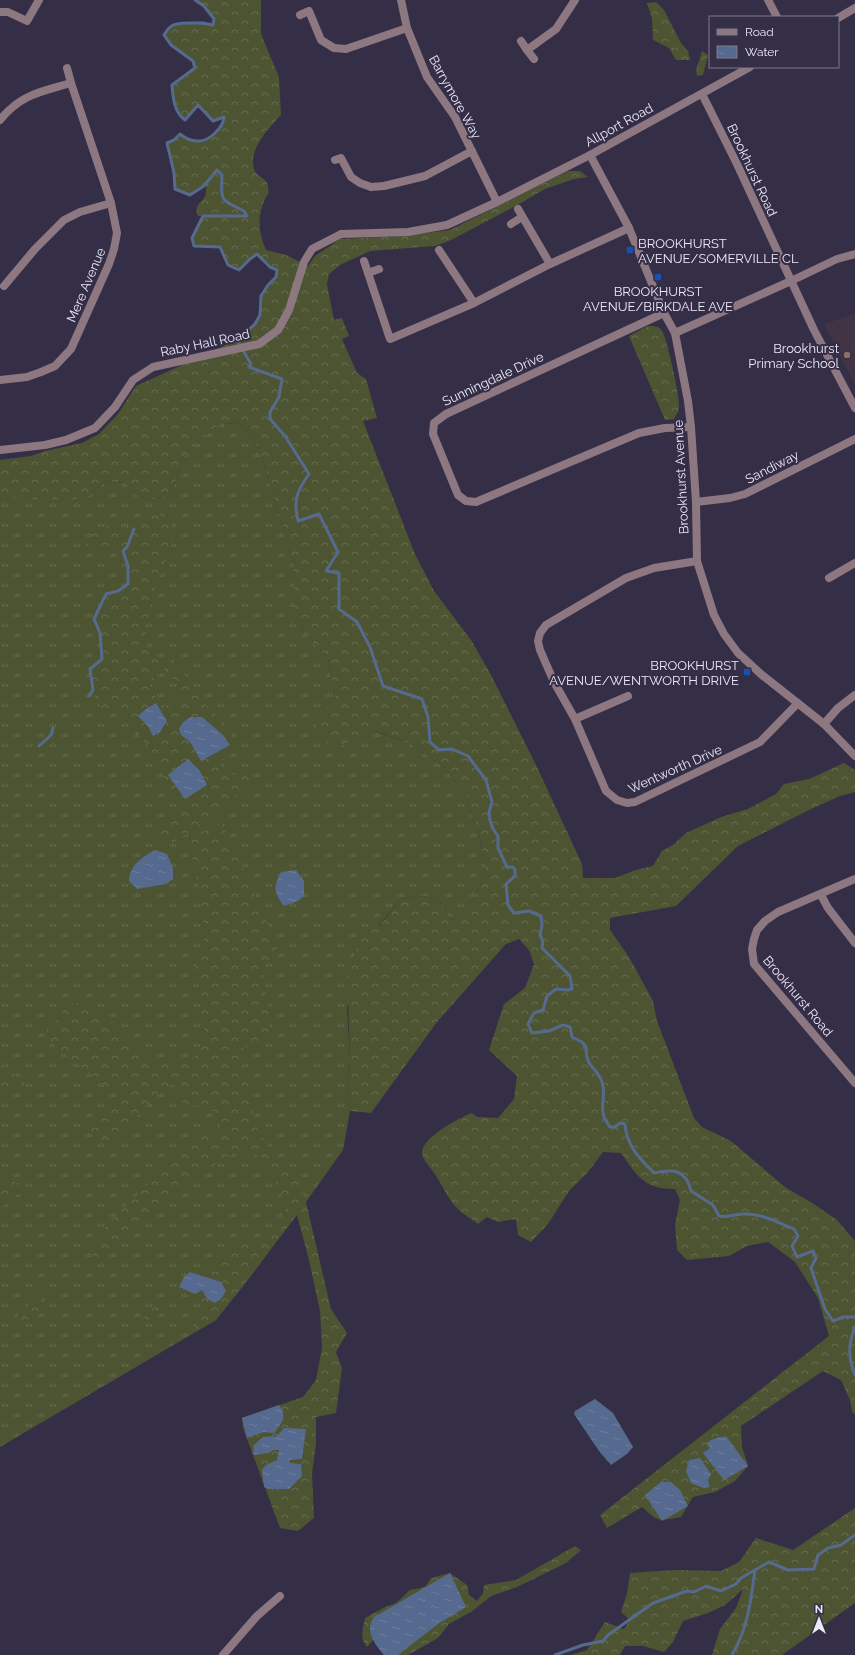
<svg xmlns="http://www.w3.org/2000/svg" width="855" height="1655" font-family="Raleway,sans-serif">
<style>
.education{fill:#413545}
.grass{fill:url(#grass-tufts)}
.forest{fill:url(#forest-crowns);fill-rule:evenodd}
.water{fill:url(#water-ripples)}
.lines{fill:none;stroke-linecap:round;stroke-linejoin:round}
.stream{stroke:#556a8e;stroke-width:3}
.minor{stroke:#8d7881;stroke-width:8}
.tertiary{stroke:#8d7881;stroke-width:8}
.transit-dot{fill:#1a4fb4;stroke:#352e47;stroke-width:1.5}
.education-dot{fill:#8d6e63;stroke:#352e47;stroke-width:1.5}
.labels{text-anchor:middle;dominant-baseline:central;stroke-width:4;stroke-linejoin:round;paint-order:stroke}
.street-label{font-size:13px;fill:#ebe8f8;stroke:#352e47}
.poi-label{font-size:13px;fill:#ebe8f8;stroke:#352e47;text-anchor:end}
</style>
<defs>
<pattern id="grass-tufts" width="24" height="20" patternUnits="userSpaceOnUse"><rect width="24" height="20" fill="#4d5432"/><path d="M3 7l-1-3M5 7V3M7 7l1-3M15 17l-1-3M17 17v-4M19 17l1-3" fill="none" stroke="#676d50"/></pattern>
<pattern id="forest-crowns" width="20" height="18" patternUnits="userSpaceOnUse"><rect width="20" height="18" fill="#4d5432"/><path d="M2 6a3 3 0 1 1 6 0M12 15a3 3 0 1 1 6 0" fill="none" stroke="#676d50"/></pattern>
<pattern id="water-ripples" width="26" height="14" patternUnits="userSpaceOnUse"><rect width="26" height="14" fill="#556a8e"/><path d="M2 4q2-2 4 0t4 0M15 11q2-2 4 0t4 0" fill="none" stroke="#6e7f9f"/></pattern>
</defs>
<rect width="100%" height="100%" fill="#352e47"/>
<path class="education" d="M 855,314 L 855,385 L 824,324 Z"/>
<path class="grass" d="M 222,423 L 239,424 L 249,434 L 260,450 L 294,566 L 294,621 L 328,659 L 335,699 L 332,750 L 375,731 L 411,744 L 443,766 L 466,795 L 478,830 L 486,866 L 476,897 L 462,917 L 449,919 L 445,906 L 426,896 L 401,899 L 379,925 L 347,1007 L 350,1060 L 348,1085 L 350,1111 L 343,1150 L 306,1202 L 251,1276 L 216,1320 L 0,1447 L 0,500 L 2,498 L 89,496 L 107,481 L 126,483 L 138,496 L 152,500 L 163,496 L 174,487 L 182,459 L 200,439 Z"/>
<g class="forest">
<path d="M 195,0 L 261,0 L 261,34 L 279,77 L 281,115 C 269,128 248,149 254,169 C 256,176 264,177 267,183 C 268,185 268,189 269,192 C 257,210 257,231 266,250 L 286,255 L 308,266 L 315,256 L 340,239 L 401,236 L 450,230 L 568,171 L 580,171 L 588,177 L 574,179 L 545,189 L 512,208 L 449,241 L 435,246 L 370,251 L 340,265 L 329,274 L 327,284 L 334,320 L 342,318 L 349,336 L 342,339 L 357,373 L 366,379 L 377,418 L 363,421 L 415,554 L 434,591 L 471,640 L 490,673 L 536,765 L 582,864 L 583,878 L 615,878 L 636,870 L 653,866 L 662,851 L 673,845 L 686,833 L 721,817 L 748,809 L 776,794 L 784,784 L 809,779 L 844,763 L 855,770 L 855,792 L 840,796 L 807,811 L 738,846 L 676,906 L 610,918 L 610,930 L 629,957 L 653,1001 L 657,1021 L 694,1118 L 702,1127 L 731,1141 L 785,1187 L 814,1204 L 837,1220 L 855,1241 L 855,1414 L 852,1412 L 850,1400 L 841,1380 L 823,1371 L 741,1426 L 742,1447 L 748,1466 L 735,1481 L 715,1492 L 693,1497 L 681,1517 C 659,1521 659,1523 642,1507 L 607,1528 L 600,1515 L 829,1336 L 818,1298 L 795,1262 L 768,1242 L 747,1246 L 729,1256 L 687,1260 L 677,1250 L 675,1225 L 680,1200 L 675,1189 C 644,1189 638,1177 621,1153 L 603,1152 L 588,1172 L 569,1191 L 548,1224 L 531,1242 L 518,1235 L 516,1219 L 498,1222 L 487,1217 L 478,1224 C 472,1219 464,1215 458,1209 C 449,1201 441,1183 434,1173 C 430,1166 422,1160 422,1152 C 423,1137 459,1118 472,1113 L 477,1117 L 498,1118 L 514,1099 L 517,1076 L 489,1050 L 504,1004 L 525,988 L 534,964 L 529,950 L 519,939 L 506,944 L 437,1022 L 371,1113 L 350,1111 L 348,1085 L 350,1060 L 347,971 L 365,928 L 380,925 L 401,899 L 426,896 L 445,906 L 449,919 L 461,917 L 476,897 L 486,866 L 478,830 L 466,795 L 443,766 L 411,744 L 376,731 L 332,750 L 314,722 L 335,699 L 328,659 L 294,621 L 294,566 L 260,450 L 249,434 L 239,424 L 222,423 L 200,439 L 182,459 L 174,487 L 163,496 L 151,500 L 138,496 L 125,483 L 107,481 L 89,496 L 71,500 L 2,498 L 0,500 L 0,460 L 31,456 L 45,451 L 82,443 L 99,434 L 118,414 L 136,386 L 237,340 L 255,324 L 260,315 L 261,296 L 268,285 L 276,277 L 277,270 L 270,267 L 258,254 L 250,259 L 239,270 L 228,265 L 220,247 L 194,246 L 192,238 L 202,216 L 198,216 C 194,206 199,205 204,198 C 206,195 206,191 206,187 L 203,186 L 190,195 L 175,189 L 174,173 L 167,143 L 174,140 L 180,134 L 189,140 L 199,142 L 215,133 L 223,124 L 224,117 L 213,121 L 198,105 L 185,120 C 174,112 173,98 172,85 L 195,67 L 193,61 L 171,45 L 164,35 L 168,28 L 177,23 L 187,24 L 202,21 L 213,25 L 214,19 L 204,6 Z"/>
<path d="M 656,2 L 664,10 L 681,43 L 688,51 L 690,60 L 676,60 L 669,48 L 653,40 L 652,18 L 647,3 Z"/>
<path d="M 702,51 L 708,55 L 703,75 L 697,76 L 696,70 Z"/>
<path d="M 648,326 C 654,326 659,326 662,331 C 667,338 680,398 679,407 C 679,411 676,415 674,419 L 665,420 L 629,336 Z"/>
<path d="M 156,513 L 172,522 L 171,546 L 154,593 L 146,626 L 147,648 L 153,659 L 165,656 L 172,658 L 194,687 L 209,709 L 223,721 L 234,739 L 228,756 L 220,762 L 222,773 L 245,776 L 251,780 L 246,790 L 235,795 L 223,811 L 167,846 C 161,841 154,833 157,825 L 178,816 L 181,809 L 165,780 L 157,759 L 148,746 L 119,714 L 104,711 L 96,700 L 91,684 L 90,669 L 102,659 L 100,633 L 94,619 L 106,594 L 118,591 L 128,584 L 128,566 L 123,551 L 126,547 L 86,547 L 91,536 L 107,525 L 125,528 L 141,518 ZM 162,667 L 180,687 L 183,694 L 169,706 L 163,705 L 149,688 L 157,671 Z"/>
<path d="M 221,823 L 236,851 L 264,915 L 277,947 L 274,957 L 263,966 L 265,991 L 268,1003 L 269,1032 L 262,1042 L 243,1047 L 246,1080 L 257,1128 L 269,1148 L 288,1167 L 299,1184 L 306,1202 L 331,1309 L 347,1333 L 336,1352 L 342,1368 L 336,1413 L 316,1417 L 316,1444 L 312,1473 L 314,1518 L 298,1531 L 280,1528 L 243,1428 L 242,1418 L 303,1397 L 316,1380 L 322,1348 L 320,1311 L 309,1260 L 297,1215 L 216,1320 L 190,1335 L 203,1307 L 186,1293 L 184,1285 L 201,1280 L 220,1253 L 239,1242 L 262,1239 L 278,1227 L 286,1208 L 273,1173 L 252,1150 L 239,1150 L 185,1183 L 127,1230 L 119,1244 L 105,1259 L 90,1254 L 101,1231 L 165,1167 L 196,1138 L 220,1130 L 221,1115 L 200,1106 L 184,1105 L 174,1084 L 161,1089 L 126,1129 L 108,1146 L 89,1130 L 120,1092 L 109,1090 L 98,1080 L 55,1047 L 45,1031 L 52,1022 L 58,1020 L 67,1005 L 77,1004 L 93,1006 L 115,1024 L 133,1042 L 145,1059 L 168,1061 L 182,1064 L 199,1054 L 205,1036 L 195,967 L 203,948 L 205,932 L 202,917 L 198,882 L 188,839 Z"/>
<path d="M 0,1064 L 2,1064 L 24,1083 L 24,1089 L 8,1089 L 0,1087 Z"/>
<path d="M 8,1180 L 27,1186 L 0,1209 L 0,1182 Z"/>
<path d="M 41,1292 L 45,1295 L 46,1304 L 36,1314 L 21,1324 L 12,1322 Z"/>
<path d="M 158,1304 L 164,1304 L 164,1310 L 156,1318 L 146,1323 L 142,1319 Z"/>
<path d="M 855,1508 L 855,1603 L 782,1655 L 712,1655 L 720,1629 L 736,1608 L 743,1589 L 725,1605 L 708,1613 L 683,1621 L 673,1642 L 664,1652 L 643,1646 L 625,1646 L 620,1655 L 571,1655 L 587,1650 L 605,1622 L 624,1629 L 630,1620 L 621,1612 L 627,1594 L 630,1573 L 675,1570 L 721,1571 L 739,1562 L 756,1538 L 793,1550 Z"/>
<path d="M 575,1546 L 581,1550 L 566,1563 L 517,1587 L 491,1596 L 471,1612 L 449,1624 L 438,1638 L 408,1655 L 384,1655 L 373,1640 L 367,1647 C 359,1638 363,1629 365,1618 L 385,1607 L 396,1603 L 410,1590 L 425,1587 L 431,1578 L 450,1573 L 467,1585 L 469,1595 L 477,1601 L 483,1593 L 484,1585 L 516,1580 Z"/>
</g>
<g class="water">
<path d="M 156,703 L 167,721 L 160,732 L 153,736 L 148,726 L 138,716 L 146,709 Z"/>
<path d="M 191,717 L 202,717 L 223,735 L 230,745 L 201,761 L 190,742 L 181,735 L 179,729 L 183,722 Z"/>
<path d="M 188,759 L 200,771 L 207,785 L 185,799 L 168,775 Z"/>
<path d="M 155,850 L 167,854 L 173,868 L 173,879 L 166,884 L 137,889 L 129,881 C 129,865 143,857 155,850 Z"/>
<path d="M 296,870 L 304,881 L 304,896 L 298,901 L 284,906 C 274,893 273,887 281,872 Z"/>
<path d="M 190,1272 L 221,1282 L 226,1291 L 221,1299 L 215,1303 L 207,1299 L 202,1290 L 195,1294 L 179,1287 L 184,1277 Z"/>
<path d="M 595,1399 L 613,1413 L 633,1447 L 627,1454 L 611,1465 L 599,1451 L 574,1414 L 575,1411 Z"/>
<path d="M 279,1405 C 288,1418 282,1422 274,1433 L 264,1432 L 247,1438 L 242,1418 Z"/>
<path d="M 284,1428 L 306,1429 L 302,1459 L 289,1460 L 290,1463 L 301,1464 L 302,1476 L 289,1489 L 269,1489 L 264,1487 L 262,1470 L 266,1465 L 277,1460 L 279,1450 L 273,1450 L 269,1453 L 254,1455 L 253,1446 L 263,1437 L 277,1436 Z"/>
<path d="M 726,1436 L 748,1466 L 724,1480 L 703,1453 L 710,1448 L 707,1443 L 713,1439 Z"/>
<path d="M 700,1458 L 711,1474 L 708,1480 L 710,1487 L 703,1488 L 691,1483 L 686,1471 L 689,1460 Z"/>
<path d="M 661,1482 L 671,1482 L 680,1490 L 688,1506 L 662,1521 L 645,1495 Z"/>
<path d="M 450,1573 L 466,1607 L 438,1624 L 398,1655 L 384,1655 C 375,1644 364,1631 374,1617 Z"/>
</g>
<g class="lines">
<g class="stream">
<path d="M 195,0 L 204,6 L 214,19 L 213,25 C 202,22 199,23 188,23 C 175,24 171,23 164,35 L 171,45 L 193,61 L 195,68 L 172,85 C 173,98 174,112 185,120 L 198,105 L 213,121 L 224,117 C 223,128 209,142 197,141 C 190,141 185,138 180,134 L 174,140 L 167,143 L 174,173 L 175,189 L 190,195 L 204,186 L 217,170 L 222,175 C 221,202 220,199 244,211 L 247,216 L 203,216 L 192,238 L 194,246 L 220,247 L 228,265 L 239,270 L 250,259 L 257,254 L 270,267 L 277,270 L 276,277 L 268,285 L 261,296 L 260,315 L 255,324 L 237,340 L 251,364 L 249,367 L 282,379 L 279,397 L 270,412 L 270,419 L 285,436 L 309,474 C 297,491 293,500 298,521 L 319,514 L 338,552 L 326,571 L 339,573 L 339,609 L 357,622 L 370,647 L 383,686 L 422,699 L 428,717 L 430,742 L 439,750 L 452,749 L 468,756 L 486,780 L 492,802 L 489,812 L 490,820 L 493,829 L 498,836 L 498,848 L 507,867 L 513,867 L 515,870 L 515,876 L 506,884 L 508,905 L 514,913 L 529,911 L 541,916 L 542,925 L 540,935 L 543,941 L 542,948 L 570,976 L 572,989 L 568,990 L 556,989 L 547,996 L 543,1010 L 534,1013 L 528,1024 L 532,1033 L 549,1031 L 563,1025 L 570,1027 L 572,1037 L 582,1042 L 586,1047 C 585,1067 597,1067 602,1082 C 606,1093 601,1103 603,1113 C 604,1119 607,1123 610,1127 L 615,1127 L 620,1123 L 625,1124 C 626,1145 640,1159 654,1173 C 673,1169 686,1169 691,1191 L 713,1205 L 719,1216 C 728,1218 735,1214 744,1214 C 762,1213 778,1223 794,1229 L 798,1236 L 792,1246 L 797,1257 L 813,1251 L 816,1258 L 811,1268 L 825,1309 L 833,1321 L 843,1317 L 855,1317"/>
<path d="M 89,696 L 93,690 L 90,669 L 102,659 L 100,633 L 94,619 L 106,594 L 118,591 L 128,584 L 128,566 L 123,551 L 127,547 L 134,529"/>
<path d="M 39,746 L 51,735 L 53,728"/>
<path d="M 855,1327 C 848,1345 848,1358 855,1375"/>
<path d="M 755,1570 L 769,1562 L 788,1570 L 814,1569 L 818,1555 L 828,1548 L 841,1545 L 855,1535"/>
<path d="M 555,1655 L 583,1645 L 603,1641 L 608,1635 L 653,1603 L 687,1591 L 694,1592 L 706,1586 L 721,1591 L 736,1584 L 741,1578 L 755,1570 C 751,1600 748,1628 732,1655"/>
</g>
<g class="minor">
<path d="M 401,0 L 407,28 L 427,77 L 455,117 L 497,202"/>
<path d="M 0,12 L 8,12 L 27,21 L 39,0"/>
<path d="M 300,15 L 309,11 L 321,40 L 334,48 L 346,49 L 407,28"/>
<path d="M 521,41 L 527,50"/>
<path d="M 534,59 L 527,50 L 556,29 L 575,0"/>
<path d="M 67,68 L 71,83"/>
<path d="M 702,94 L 737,164 L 814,330 L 855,408"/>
<path d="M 0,120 C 21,94 41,92 71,83 L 111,203 L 117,233 L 114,249 L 109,264 L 71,349 L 55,366 L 41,372 L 27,377 L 0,380"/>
<path d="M 590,155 L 629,228 L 664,313 L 675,333 L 688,401 L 691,427 L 696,502 L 697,561 L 714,615 L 724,634 L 738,653 L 762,675 L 824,724 L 855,756"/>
<path d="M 335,160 L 341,158 L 351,177 L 360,183 L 371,187 L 384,186 L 425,176 L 472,151"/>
<path d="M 518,209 L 550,264"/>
<path d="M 511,224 L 522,217"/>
<path d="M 439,250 L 474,303"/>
<path d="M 364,261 L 390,339 L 474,303 L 550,264 L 629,228"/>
<path d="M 368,273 L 379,269"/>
<path d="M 4,286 L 35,249 L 64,220 L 80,212 L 111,203"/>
<path d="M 664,313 L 446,414 L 434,423 L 433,434 L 458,495 L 466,501 L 476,502 L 639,433 L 665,428 L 691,427"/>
<path d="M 675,333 L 791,281 L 837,259 L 855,254"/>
<path d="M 696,502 L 730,498 L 745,494 L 855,439"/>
<path d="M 697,561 L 654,568 L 626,578 L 546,625 L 540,633 L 538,641 L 540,650 L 554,682 L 575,719 L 606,791 L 617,800 L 627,803 L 635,802 L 760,742 L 798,703"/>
<path d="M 829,578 L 855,563"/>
<path d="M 575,719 L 628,696"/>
<path d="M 824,724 L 838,708 L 855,695"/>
<path d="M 855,879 L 778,912 L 765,921 L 757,930 L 754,939 L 752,949 L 754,964 L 855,1083"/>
<path d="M 821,895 L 828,908 L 855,943"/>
<path d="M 223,1655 L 257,1616 L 280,1596"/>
</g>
<g class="tertiary">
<path d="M 768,0 L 777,17"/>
<path d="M 838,18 L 855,8"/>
<path d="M 0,450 L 45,445 L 66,440 L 95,428 L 115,407 L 133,380 L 153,367 L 259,344 L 278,330 L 289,310 L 304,262 L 312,249 L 341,234 L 408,232 L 447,225 L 497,202 L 590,155 L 750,67"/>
</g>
</g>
<g class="transit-dot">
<rect x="626" y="246" width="8" height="8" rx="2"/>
<rect x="654" y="273" width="8" height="8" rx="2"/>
<rect x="743" y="668" width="8" height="8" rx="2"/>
</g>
<circle class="education-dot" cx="847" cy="355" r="4"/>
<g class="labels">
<g class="street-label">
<text transform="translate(455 97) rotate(61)">Barrymore Way</text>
<text transform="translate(619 125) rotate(-29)">Allport Road</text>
<text transform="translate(752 170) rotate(65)">Brookhurst Road</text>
<text transform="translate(86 285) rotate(-67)">Mere Avenue</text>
<text transform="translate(205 343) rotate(-12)">Raby Hall Road</text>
<text transform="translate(493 379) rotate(-25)">Sunningdale Drive</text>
<text transform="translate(772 467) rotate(-27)">Sandiway</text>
<text transform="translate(681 477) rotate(-93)">Brookhurst Avenue</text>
<text transform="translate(675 769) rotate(-24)">Wentworth Drive</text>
<text transform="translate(798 996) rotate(50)">Brookhurst Road</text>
</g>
<g class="poi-label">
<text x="638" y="243" text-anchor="start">BROOKHURST<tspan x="638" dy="15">AVENUE/SOMERVILLE CL</tspan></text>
<text x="658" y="291" text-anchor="middle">BROOKHURST<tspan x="658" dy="15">AVENUE/BIRKDALE AVE</tspan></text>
<text x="839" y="348">Brookhurst<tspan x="839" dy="15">Primary School</tspan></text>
<text x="739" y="665">BROOKHURST<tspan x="739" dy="15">AVENUE/WENTWORTH DRIVE</tspan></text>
</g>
</g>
<rect x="709" y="16" width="130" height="52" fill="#352e47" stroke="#7e788e"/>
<rect x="717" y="29" width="20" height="6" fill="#8d7881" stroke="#7e788e"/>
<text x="745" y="36" font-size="12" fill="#ebe8f8">Road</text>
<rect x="717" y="46" width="20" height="12" fill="url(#water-ripples)" stroke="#7e788e"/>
<text x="745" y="56" font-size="12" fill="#ebe8f8">Water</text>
<g transform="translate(819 1619)" stroke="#352e47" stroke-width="3" paint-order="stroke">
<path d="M0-3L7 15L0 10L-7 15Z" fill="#ebe8f8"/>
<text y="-6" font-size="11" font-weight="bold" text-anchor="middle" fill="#ebe8f8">N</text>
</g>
</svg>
